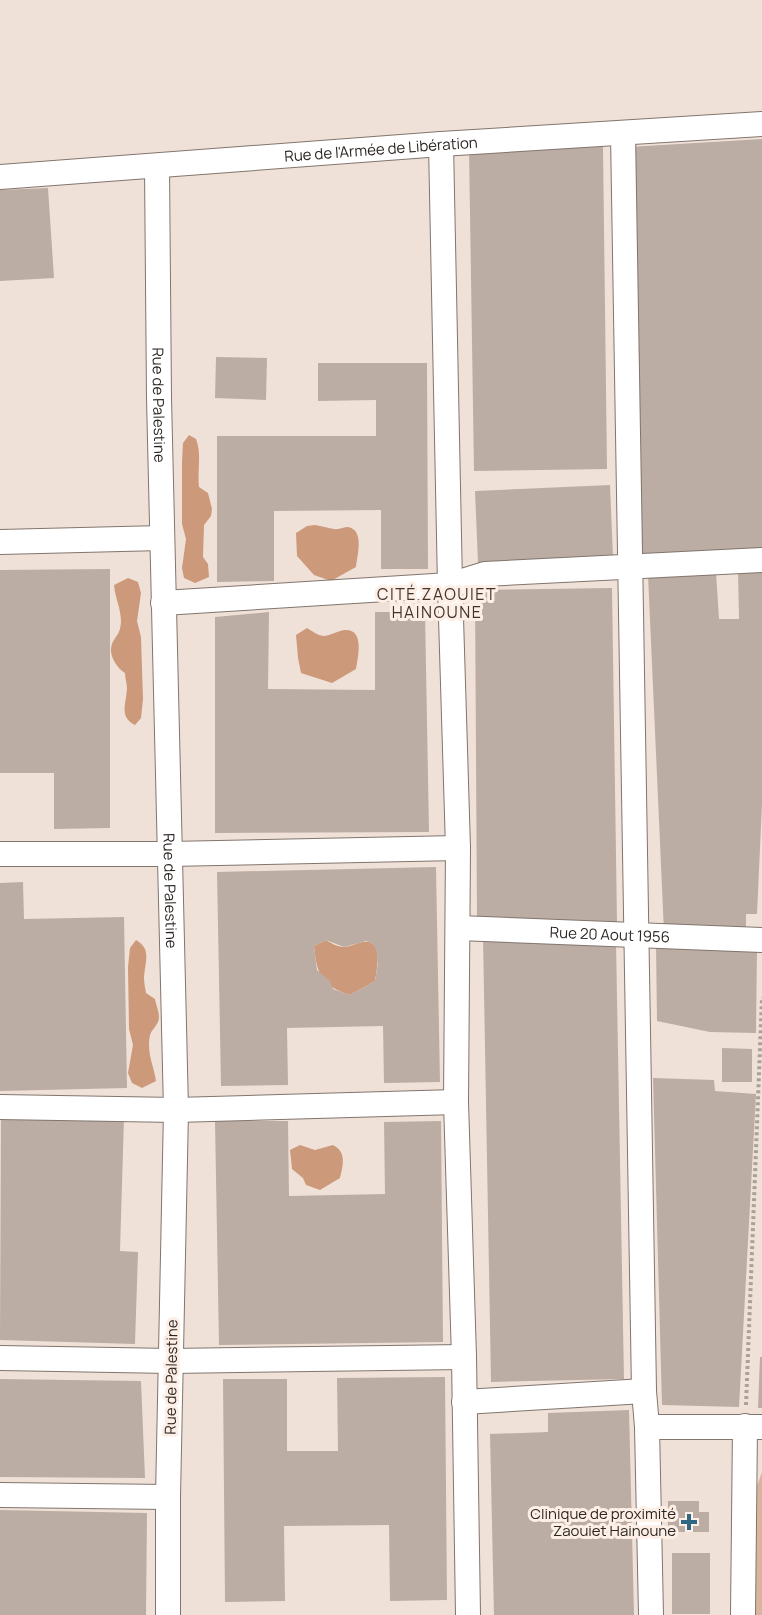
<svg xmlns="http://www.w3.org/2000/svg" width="762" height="1615" font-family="Manrope,sans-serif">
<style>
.green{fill:#d9b5a0}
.forest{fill:#cc997a}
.building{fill:#bbaca4;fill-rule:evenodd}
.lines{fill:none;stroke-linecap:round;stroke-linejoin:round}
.street-casing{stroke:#82756d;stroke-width:26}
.path{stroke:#aca099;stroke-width:4;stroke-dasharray:3 3;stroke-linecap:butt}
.street{stroke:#fff;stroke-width:24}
.poi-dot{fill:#306782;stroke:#feefe6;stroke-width:2}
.labels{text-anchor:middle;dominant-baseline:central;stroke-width:6;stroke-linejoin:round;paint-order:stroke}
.street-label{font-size:15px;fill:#2c2623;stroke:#feefe6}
.poi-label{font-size:15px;fill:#2c2623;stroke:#feefe6;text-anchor:end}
.neighbourhood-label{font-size:16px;letter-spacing:1.5px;fill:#40342d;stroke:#feefe6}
</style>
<rect width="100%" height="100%" fill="#f0e1d8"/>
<path class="green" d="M 762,1472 L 762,1615 L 754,1615 L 757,1486 Z"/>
<g class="forest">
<path d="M 189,435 L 196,439 C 202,454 197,470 199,487 L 208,493 L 212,509 L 211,516 L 204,525 L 203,557 L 208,564 L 209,577 L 195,583 L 184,578 L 182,568 L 186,539 L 182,524 L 182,462 L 183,443 Z"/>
<path d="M 315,525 C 322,526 327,528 334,529 C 339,530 344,527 348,527 C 365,530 357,556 356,567 L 331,581 L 314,575 L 297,556 L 296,533 L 307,526 Z"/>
<path d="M 128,578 L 138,582 L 141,593 L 137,621 L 141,637 L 143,699 L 141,718 L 135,725 C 119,717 126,704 127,689 C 127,684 125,678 125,673 C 117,668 108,655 112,644 C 116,635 120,635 121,622 C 121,608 115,598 114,585 Z"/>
<path d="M 307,628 C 312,631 318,636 325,636 C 331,635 338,631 344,630 C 365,628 358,657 356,669 L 332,683 L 301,673 L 298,658 L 296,635 Z"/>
<path d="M 136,940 C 152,949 145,962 144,977 C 144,982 145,988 146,993 L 155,999 C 156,1006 161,1015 158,1022 C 152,1033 150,1029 149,1044 C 149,1059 154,1067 156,1081 L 142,1088 L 132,1083 L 128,1073 L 133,1045 L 129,1029 L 128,967 L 130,948 Z"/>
<path d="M 326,940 C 331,943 337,947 344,947 C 350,947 356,943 363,942 C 384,939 377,969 375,981 L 350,995 C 322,986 317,975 314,946 Z"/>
<path d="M 300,1145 L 315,1150 L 333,1145 C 347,1152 343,1166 340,1178 L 320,1190 L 306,1185 L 303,1178 L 292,1169 L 290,1150 Z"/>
</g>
<g class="building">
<path d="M 762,139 L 762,549 L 641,555 L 629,147 Z"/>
<path d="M 603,147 L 607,469 L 474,471 L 469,149 Z"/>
<path d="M 48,188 L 54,278 L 0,281 L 0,190 Z"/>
<path d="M 216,357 L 267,358 L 266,400 L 215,398 Z"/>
<path d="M 318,363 L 427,363 L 428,569 L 381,569 L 381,510 L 274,511 L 274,581 L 217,582 L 217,436 L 376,436 L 376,400 L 318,401 Z"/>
<path d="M 610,485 L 613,557 L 478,563 L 475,491 Z"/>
<path d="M 110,569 L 110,828 L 54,829 L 54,773 L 0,773 L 0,570 Z"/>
<path d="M 762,569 L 762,804 L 757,914 L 746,914 L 746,936 L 664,932 L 648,575 L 716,572 L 719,619 L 739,619 L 738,571 Z"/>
<path d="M 612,588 L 617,922 L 477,921 L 475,590 Z"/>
<path d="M 269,612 L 268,689 L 375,690 L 375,612 L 425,612 L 429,832 L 215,833 L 215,617 Z"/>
<path d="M 436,867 L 440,1082 L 384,1083 L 383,1026 L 287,1028 L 288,1085 L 221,1086 L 217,872 ZM 326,940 L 344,947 L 366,941 L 373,944 L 377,952 L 378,964 L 375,981 L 350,995 L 333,989 L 330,981 L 317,970 L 314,946 Z"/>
<path d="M 23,882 L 24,919 L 124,917 L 127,1088 L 0,1091 L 0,883 Z"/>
<path d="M 483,937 L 616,942 L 624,1379 L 491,1382 Z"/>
<path d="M 656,945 L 757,948 L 756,1033 L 710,1032 L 657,1021 Z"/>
<path d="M 722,1048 L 752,1049 L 752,1082 L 722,1082 Z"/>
<path d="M 653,1078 L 714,1080 L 715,1091 L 756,1094 L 739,1407 L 662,1405 Z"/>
<path d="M 1,1113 L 124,1117 L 120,1251 L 138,1252 L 135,1344 L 0,1340 Z"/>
<path d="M 215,1121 L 288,1121 L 289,1196 L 385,1194 L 384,1122 L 441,1121 L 443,1342 L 219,1345 Z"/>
<path d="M 760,1357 L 762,1357 L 762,1408 L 758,1408 Z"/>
<path d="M 445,1377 L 447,1600 L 390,1601 L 389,1525 L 284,1526 L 285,1601 L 225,1602 L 223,1379 L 287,1379 L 287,1451 L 338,1451 L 337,1378 Z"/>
<path d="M 0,1379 L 141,1381 L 145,1478 L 0,1477 Z"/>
<path d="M 629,1410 L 634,1615 L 494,1615 L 490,1434 L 548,1432 L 548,1413 Z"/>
<path d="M 668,1501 L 699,1501 L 699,1512 L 709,1512 L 709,1532 L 668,1532 Z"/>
<path d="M 0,1510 L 147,1513 L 146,1615 L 0,1615 Z"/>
<rect x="672" y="1553" width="38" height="61"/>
</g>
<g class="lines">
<defs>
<g id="street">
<path d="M 623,134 L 644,1391 L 647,1427 L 651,1615"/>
<path d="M 441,144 L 450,585 L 458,848 L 456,1102 L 464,1357 L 468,1615"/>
<path id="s1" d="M 157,167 L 159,398 L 176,1110 L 168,1497 L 168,1615"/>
<path id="s2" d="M 0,177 L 441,144 L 762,124"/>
<path d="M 0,542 L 162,538"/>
<path d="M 163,603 L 450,585 L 485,574 L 762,560"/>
<path d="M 0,854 L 169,854 L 458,848"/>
<path id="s3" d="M 458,928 L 762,940"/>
<path d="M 0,1107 L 176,1110 L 456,1102"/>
<path d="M 0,1358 L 171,1361 L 464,1357"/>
<path d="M 464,1402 L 644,1391"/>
<path d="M 647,1427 L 762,1427"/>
<path d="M 0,1495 L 168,1497"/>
<path d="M 743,1615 L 745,1426"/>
</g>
</defs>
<use href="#street" class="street-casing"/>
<path class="path" d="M 746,1405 L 762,997"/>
<use href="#street" class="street"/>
</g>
<path class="poi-dot" d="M686 1513h6v6h6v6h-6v6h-6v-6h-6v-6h6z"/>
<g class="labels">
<g class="street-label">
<text stroke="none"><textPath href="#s2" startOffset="382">Rue de l'Armée de Libération</textPath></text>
<text stroke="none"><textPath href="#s1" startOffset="238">Rue de Palestine</textPath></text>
<text stroke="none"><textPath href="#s1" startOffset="724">Rue de Palestine</textPath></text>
<text stroke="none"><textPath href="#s3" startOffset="152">Rue 20 Aout 1956</textPath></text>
<text transform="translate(171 1377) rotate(-89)">Rue de Palestine</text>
</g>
<g class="poi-label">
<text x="676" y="1513">Clinique de proximité<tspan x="676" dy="17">Zaouiet Hainoune</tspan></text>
</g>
<g class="neighbourhood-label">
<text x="437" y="594">CITÉ ZAOUIET<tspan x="437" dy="18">HAINOUNE</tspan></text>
</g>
</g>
</svg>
